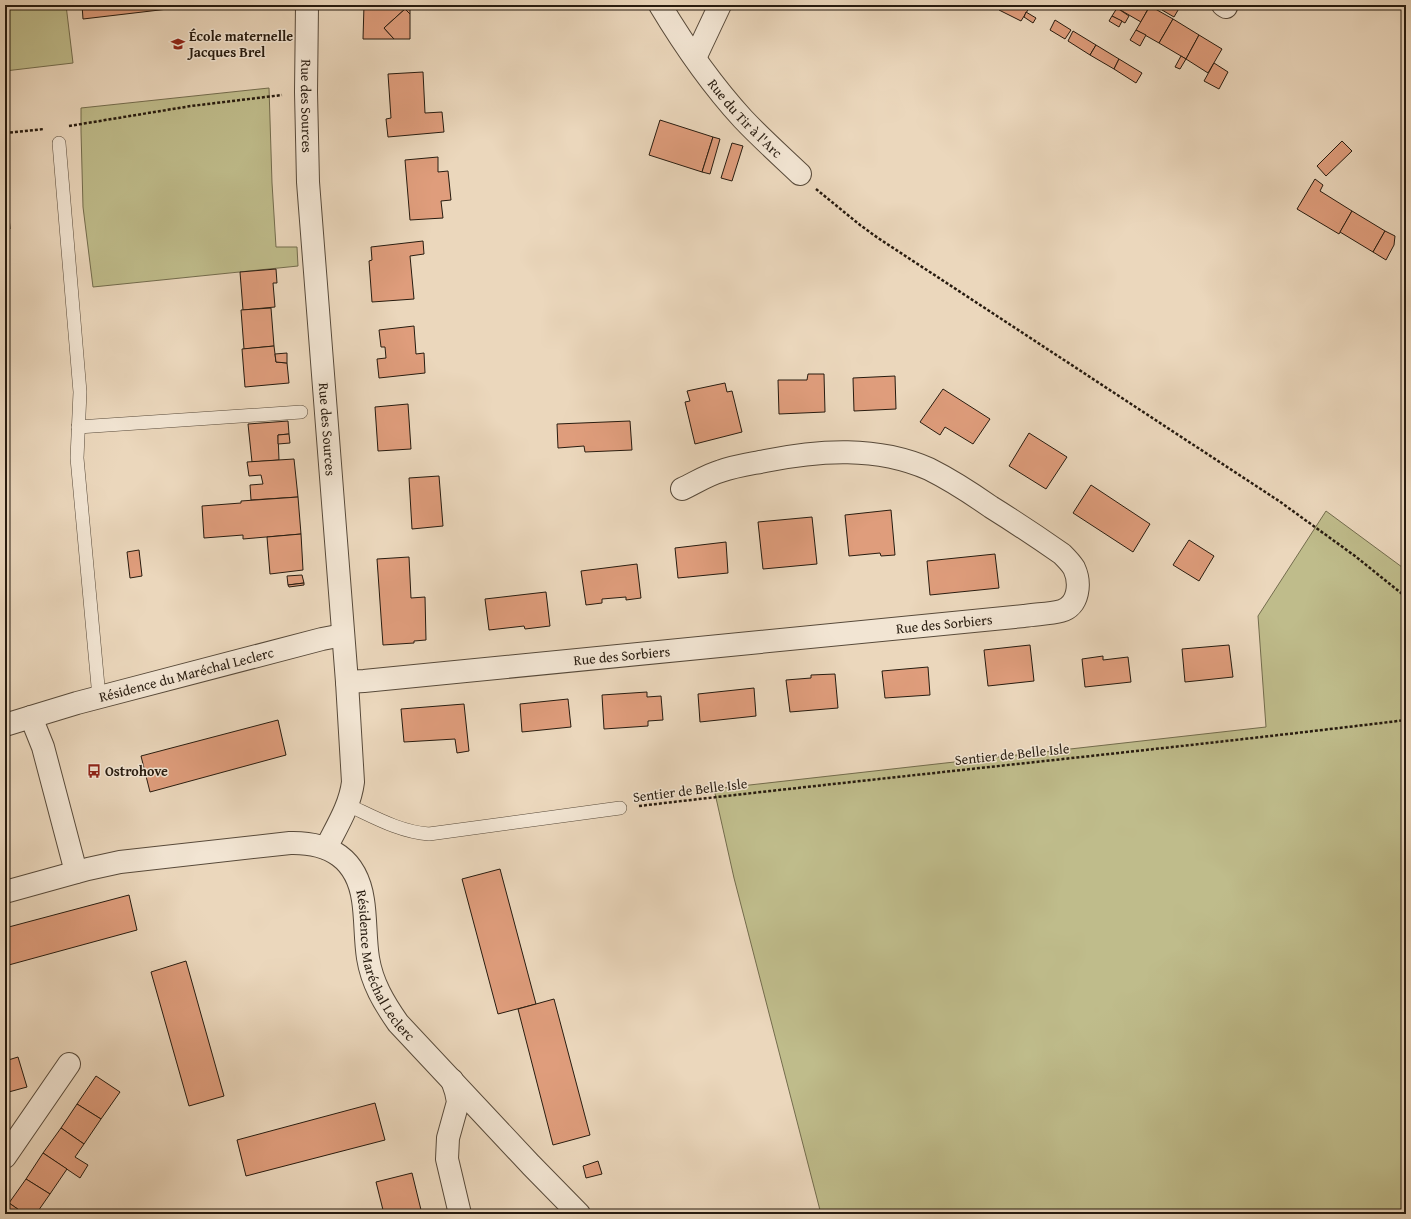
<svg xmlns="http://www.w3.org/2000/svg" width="1411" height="1219" font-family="'Gentium Book Plus',serif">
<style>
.green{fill:#bfbc8b;stroke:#736c4d}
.building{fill:#df9d7c;stroke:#271b0f}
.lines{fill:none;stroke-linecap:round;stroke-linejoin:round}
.lane-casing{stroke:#584a3a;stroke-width:14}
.street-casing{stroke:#584a3a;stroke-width:24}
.path{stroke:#271b0f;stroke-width:2.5;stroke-dasharray:3 2;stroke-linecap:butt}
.lane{stroke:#f2e5d3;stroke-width:13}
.street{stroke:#f2e5d3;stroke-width:22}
.labels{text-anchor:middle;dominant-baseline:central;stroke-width:3;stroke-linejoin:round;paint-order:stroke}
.poi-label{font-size:14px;font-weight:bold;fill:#271b0f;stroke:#f2e5d3;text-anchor:start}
.street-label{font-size:14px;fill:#271b0f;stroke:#f2e5d3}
</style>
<rect width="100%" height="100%" fill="#ebd7bc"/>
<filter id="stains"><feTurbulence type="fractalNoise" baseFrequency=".005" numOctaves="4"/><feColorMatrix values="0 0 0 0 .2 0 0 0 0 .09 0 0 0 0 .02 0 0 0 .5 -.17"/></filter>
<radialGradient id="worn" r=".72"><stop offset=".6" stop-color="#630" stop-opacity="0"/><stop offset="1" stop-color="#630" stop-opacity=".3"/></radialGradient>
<g class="green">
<path d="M 5,5 L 66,5 L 73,63 L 5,71 Z"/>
<path d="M 269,88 L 272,183 L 276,247 L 297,247 L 298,266 L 93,287 L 83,207 L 81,131 L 81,108 Z"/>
<path d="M 1326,511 L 1406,570 L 1406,1214 L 821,1214 L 734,878 L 714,789 L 1266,727 L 1258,616 Z"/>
</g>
<g class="building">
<path d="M 82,5 L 202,5 L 83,19 Z"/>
<path d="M 364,5 L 410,5 L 410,14 L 405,9 L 384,28 L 394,39 L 363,39 Z"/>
<path d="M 992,5 L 1002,5 L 999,9 Z"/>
<path d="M 1002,5 L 1031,5 L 1021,21 L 999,10 Z"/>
<path d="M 1119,5 L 1150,5 L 1141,22 L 1117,8 Z"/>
<path d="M 1165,5 L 1181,5 L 1174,17 L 1162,10 Z"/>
<path d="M 1150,6 L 1173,19 L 1159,43 L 1136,30 Z"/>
<path d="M 1117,8 L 1129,16 L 1125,23 L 1112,16 Z"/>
<path d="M 405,9 L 410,14 L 410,39 L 394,39 L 384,28 Z"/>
<path d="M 1026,12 L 1036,18 L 1033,23 L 1024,17 Z"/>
<path d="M 1112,16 L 1122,21 L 1119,27 L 1109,21 Z"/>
<path d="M 1173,19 L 1199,35 L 1186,59 L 1159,43 Z"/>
<path d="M 1055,20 L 1071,30 L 1065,39 L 1050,30 Z"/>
<path d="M 1136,30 L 1146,35 L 1140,46 L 1130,40 Z"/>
<path d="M 1073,31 L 1096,45 L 1090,55 L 1068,41 Z"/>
<path d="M 1199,35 L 1222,49 L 1208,73 L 1186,59 Z"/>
<path d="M 1096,45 L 1119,59 L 1114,69 L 1090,55 Z"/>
<path d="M 1181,56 L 1186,59 L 1180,69 L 1175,67 Z"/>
<path d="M 1119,59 L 1142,73 L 1136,83 L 1114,69 Z"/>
<path d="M 1214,63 L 1228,72 L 1219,89 L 1204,81 Z"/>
<path d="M 423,72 L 425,113 L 442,112 L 444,132 L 388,137 L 386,119 L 391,118 L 388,74 Z"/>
<path d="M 660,120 L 713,137 L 702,172 L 649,155 Z"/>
<path d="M 713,137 L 720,139 L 710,174 L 702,172 Z"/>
<path d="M 1342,141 L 1352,151 L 1326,176 L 1317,166 Z"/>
<path d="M 732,143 L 743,146 L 732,181 L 721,178 Z"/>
<path d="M 438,157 L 438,172 L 448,171 L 451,200 L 441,201 L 443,218 L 410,220 L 405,160 Z"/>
<path d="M 1315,179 L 1323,185 L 1320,191 L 1352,211 L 1339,234 L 1297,209 Z"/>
<path d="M 5,202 L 8,202 L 10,229 L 5,229 Z"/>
<path d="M 1352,211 L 1385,231 L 1373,252 L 1340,232 Z"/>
<path d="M 1385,231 L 1395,236 L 1394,245 L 1386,260 L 1373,252 Z"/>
<path d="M 423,241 L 424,254 L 410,256 L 414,299 L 372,302 L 369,261 L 372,260 L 371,247 Z"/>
<path d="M 276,269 L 277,283 L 273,283 L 275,307 L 243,310 L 240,272 Z"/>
<path d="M 271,308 L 274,346 L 244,349 L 241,310 Z"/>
<path d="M 414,326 L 416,354 L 424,353 L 425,373 L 379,378 L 377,359 L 386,358 L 385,347 L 381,347 L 379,330 Z"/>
<path d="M 274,346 L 276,362 L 287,363 L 289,383 L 245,387 L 242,349 Z"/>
<path d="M 287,353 L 287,363 L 276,362 L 275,354 Z"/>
<path d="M 808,374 L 824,374 L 825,412 L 779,414 L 778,380 L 807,380 Z"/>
<path d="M 895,376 L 896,409 L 854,411 L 853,378 Z"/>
<path d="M 725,383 L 727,392 L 732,391 L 742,432 L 695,444 L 685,402 L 690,401 L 687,391 Z"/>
<path d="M 943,389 L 990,419 L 973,444 L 945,427 L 940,435 L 920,422 Z"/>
<path d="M 408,404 L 411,449 L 378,451 L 375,407 Z"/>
<path d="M 288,421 L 289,434 L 278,435 L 279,460 L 252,462 L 248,424 Z"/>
<path d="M 630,421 L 632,450 L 585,452 L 584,446 L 558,448 L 557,424 Z"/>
<path d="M 1029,433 L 1067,457 L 1046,489 L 1009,466 Z"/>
<path d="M 289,434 L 290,443 L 278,444 L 278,435 Z"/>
<path d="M 294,459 L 298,497 L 251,500 L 250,485 L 263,484 L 261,475 L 249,476 L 247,462 Z"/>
<path d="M 439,476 L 443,526 L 412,529 L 409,478 Z"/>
<path d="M 1091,485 L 1150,524 L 1133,552 L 1073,513 Z"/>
<path d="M 298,497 L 301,534 L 243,539 L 243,535 L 204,538 L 202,506 L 241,503 L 241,501 Z"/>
<path d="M 891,510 L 895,555 L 881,556 L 880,553 L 849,556 L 845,515 Z"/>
<path d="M 812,517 L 817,564 L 763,569 L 758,522 Z"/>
<path d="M 301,534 L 303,570 L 270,574 L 267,537 Z"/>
<path d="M 1189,540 L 1214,556 L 1199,581 L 1173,565 Z"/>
<path d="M 726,542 L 728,573 L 678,578 L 675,548 Z"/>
<path d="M 139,550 L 142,576 L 130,578 L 127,552 Z"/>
<path d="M 995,554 L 999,588 L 930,595 L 927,561 Z"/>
<path d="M 409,557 L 411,598 L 425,597 L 426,640 L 414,641 L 414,643 L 383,645 L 377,559 Z"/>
<path d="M 637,564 L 641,598 L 626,600 L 626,597 L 602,599 L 602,603 L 586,605 L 581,571 Z"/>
<path d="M 302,575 L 304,583 L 288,585 L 287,576 Z"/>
<path d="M 304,583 L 304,585 L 289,587 L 288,585 Z"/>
<path d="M 546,592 L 550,626 L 525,629 L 524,626 L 489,630 L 485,599 Z"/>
<path d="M 1030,645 L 1034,681 L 988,686 L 984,650 Z"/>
<path d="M 1229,645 L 1233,677 L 1185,682 L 1182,649 Z"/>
<path d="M 1103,656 L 1103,660 L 1128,657 L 1131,682 L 1085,687 L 1082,659 Z"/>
<path d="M 928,667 L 930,695 L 885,698 L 882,671 Z"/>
<path d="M 835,674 L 838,708 L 790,712 L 786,680 L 811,678 L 811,675 Z"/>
<path d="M 754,688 L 756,716 L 700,722 L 698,694 Z"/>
<path d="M 647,692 L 647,697 L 661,696 L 663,720 L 648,721 L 648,726 L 604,729 L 602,695 Z"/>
<path d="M 568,699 L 571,727 L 522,732 L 520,704 Z"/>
<path d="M 464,704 L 469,751 L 457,753 L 455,739 L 404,742 L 401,709 Z"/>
<path d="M 278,720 L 286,755 L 150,792 L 141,756 Z"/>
<path d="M 500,869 L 536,1004 L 498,1014 L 462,879 Z"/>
<path d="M 129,895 L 137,930 L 5,966 L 5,928 Z"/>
<path d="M 186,961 L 224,1096 L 189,1106 L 151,972 Z"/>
<path d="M 554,999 L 590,1135 L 553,1145 L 518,1009 Z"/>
<path d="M 18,1057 L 27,1087 L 5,1093 L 5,1061 Z"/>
<path d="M 96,1076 L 120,1092 L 101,1119 L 77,1104 Z"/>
<path d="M 375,1103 L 385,1140 L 246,1176 L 237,1140 Z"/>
<path d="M 77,1104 L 101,1119 L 84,1144 L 61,1128 Z"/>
<path d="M 61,1128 L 84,1144 L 75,1157 L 88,1165 L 80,1178 L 43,1153 Z"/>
<path d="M 43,1153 L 67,1169 L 50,1194 L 26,1179 Z"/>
<path d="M 598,1161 L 602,1174 L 586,1178 L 583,1166 Z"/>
<path d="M 412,1173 L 422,1214 L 384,1214 L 376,1182 Z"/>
<path d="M 26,1179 L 50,1194 L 36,1214 L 25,1214 L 9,1203 Z"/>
<path d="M 9,1203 L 25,1214 L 5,1214 L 5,1210 Z"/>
</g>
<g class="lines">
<defs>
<g id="lane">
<path d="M 59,143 L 80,392 L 77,458 L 99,697"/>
<path d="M 78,427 L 301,412"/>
<path d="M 348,805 C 374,817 400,832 429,834 L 620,808"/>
</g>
<g id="street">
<path id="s1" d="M 307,5 L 306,92 L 308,182 L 347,682 L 353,782 C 350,806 337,826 326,848"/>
<path id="s2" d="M 660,5 C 684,45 711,84 743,119 C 761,138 781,156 800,174"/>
<path d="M 1223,5 L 1226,7"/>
<path d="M 695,58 L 720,5"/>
<path id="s3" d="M 347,682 L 364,681 L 1024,616 C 1036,614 1050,614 1061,611 C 1079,606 1081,583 1074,568 C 1071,563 1066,558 1062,554 C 1039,538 1015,522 991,507 C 971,493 951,480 929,469 C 877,446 819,450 765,461 C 750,464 735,466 721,471 C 707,475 695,483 682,489"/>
<path id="s4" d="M 31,717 L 77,703 L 322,639 L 343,635"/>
<path d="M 5,725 L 31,717 L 43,747 L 76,872"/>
<path id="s5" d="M 5,892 L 88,869 L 120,862 L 290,843 C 330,842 357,859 363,900 C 366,919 365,939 368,958 C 372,983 384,1003 398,1023 L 531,1165 L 579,1214"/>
<path d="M 452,1080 L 456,1092 L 458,1102 L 448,1138 L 447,1159 L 460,1214"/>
<path d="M 5,1157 L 69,1064"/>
</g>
</defs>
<use href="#lane" class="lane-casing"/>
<use href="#street" class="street-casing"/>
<g class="path">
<path d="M 69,126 L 191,106 L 282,95"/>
<path d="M 5,133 L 44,129"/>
<path d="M 816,189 L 860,225 L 878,238 L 1279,501 L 1355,556 L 1406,597"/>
<path d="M 639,806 C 895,776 1151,751 1406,720"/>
</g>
<use href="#lane" class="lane"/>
<use href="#street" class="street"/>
</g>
<defs>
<symbol id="school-bare" viewBox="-9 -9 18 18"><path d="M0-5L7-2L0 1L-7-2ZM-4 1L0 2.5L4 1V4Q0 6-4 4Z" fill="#8f2418" stroke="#f2e5d3" stroke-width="2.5" paint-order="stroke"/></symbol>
<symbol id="bus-bare" viewBox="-9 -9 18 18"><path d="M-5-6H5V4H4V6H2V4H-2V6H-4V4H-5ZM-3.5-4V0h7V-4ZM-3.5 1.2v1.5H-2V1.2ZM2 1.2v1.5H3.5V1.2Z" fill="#8f2418" stroke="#f2e5d3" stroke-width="2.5" paint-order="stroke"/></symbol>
</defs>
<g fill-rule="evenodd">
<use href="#school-bare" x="168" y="34" width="20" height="20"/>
<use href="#bus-bare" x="84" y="761" width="20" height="20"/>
</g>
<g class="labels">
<g class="poi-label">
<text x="189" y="36">École maternelle<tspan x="189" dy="16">Jacques Brel</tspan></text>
<text x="105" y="771">Ostrohove</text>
</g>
<g class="street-label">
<text stroke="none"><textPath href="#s1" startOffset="101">Rue des Sources</textPath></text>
<text stroke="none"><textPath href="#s2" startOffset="142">Rue du Tir à l'Arc</textPath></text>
<text stroke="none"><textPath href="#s1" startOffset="425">Rue des Sources</textPath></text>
<text stroke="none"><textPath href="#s3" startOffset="600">Rue des Sorbiers</textPath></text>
<text stroke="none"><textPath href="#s3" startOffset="276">Rue des Sorbiers</textPath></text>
<text stroke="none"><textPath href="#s4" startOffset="161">Résidence du Maréchal Leclerc</textPath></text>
<text transform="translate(1012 754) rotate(-6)">Sentier de Belle Isle</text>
<text transform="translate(690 790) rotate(-7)">Sentier de Belle Isle</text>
<text stroke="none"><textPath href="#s5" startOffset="464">Résidence Maréchal Leclerc</textPath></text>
</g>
</g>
<rect width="1411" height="1219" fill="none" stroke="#ebd7bc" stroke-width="20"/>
<rect x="6" y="6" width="1399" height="1207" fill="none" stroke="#271b0f" stroke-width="2"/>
<rect x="10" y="10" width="1391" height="1199" fill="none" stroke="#271b0f"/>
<rect width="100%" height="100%" filter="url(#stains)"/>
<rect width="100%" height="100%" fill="url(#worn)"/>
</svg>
